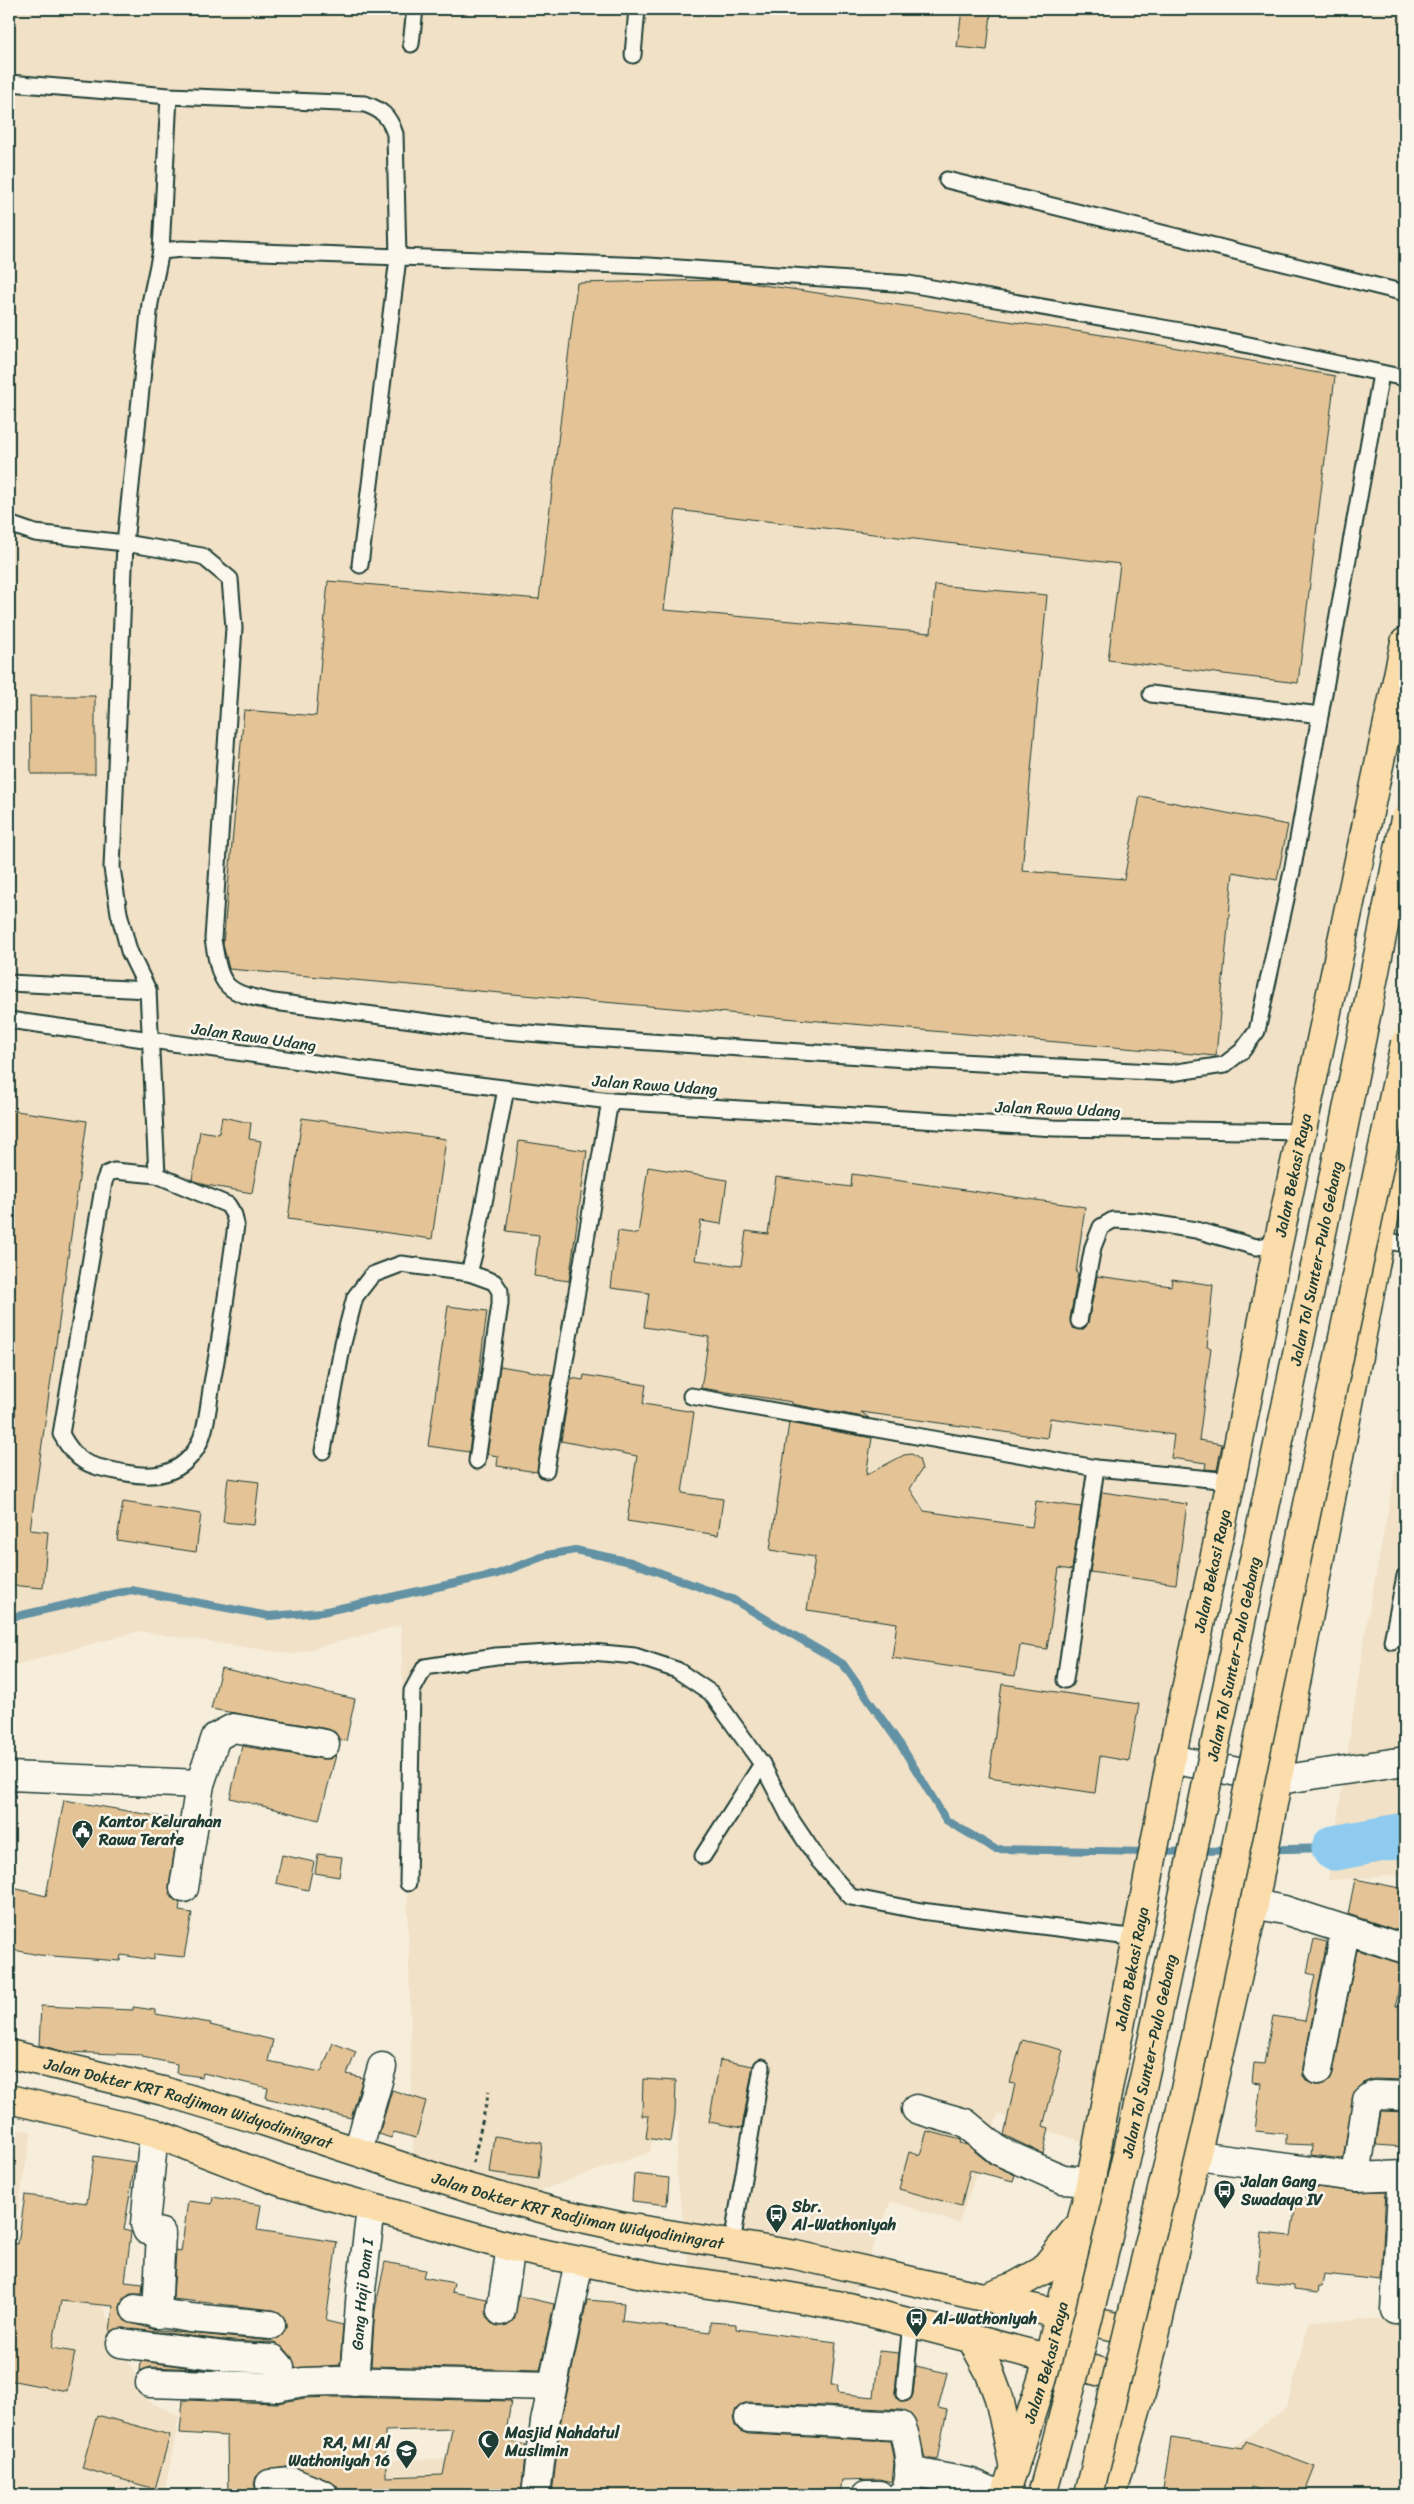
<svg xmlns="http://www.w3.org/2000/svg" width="1414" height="2504" font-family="Sriracha,sans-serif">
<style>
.built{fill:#f1e1c6}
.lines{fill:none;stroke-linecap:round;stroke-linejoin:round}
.stream{stroke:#6292a4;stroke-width:8}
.river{stroke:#8ecbef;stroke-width:45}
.building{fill:#e4c496;stroke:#1f3d34;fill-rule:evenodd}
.lane-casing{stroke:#1f3d34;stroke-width:19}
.street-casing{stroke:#1f3d34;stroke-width:31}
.primary-casing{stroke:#1f3d34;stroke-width:31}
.highway-casing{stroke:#1f3d34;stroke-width:31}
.path{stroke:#1f3d34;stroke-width:3;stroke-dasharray:4 4;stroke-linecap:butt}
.lane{stroke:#fbf7ec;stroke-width:15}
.street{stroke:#fbf7ec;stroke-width:28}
.primary{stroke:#faddab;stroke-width:28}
.highway{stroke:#faddab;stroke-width:28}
.highway-bridge-casing{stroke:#1f3d34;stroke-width:31;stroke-linecap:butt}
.highway-bridge{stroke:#faddab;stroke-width:28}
.labels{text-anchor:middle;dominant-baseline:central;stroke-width:5;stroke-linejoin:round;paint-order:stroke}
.street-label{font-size:16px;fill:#1f3d34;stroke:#fbf7ec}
.poi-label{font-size:16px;font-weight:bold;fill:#1f3d34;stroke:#fbf7ec;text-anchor:start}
</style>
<rect width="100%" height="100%" fill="#f6eddb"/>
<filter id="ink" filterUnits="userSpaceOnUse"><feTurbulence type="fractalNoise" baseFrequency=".02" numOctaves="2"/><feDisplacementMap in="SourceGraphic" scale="10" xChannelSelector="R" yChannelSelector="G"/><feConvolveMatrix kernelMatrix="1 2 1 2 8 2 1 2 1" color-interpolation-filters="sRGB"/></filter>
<g filter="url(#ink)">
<g class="built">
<path d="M 9,9 L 1405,9 L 1405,657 L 1098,2147 L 998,2114 L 959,2223 L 891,2201 L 847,2313 L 693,2292 L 676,2167 L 679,2122 L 655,2120 L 650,2152 L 515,2199 L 414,2167 L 401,1625 L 292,1654 L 139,1631 L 9,1667 Z"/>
<path d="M 1405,1419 L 1405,1875 L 1328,1880 L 1367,1622 Z"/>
<path d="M 9,2129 L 32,2131 L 10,2250 L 82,2265 L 148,2401 L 179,2416 L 165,2490 L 183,2495 L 9,2495 Z"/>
<path d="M 1405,2318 L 1405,2495 L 1217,2495 L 1229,2450 L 1287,2408 L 1309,2321 Z"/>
<path d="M 469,2459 L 463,2492 L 473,2495 L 356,2495 L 323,2481 L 365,2460 Z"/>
</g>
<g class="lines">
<g class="stream">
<path d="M 9,1618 L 131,1590 L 269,1616 L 322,1612 L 497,1574 L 547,1555 L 575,1550 L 631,1562 L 732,1599 L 843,1664 L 902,1747 L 946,1820 L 995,1849 L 1147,1852"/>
<path d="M 1159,1852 L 1334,1848"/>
</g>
<path class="river" d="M 1334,1848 L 1405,1835"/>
</g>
<g class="building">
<path d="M 962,10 L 991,13 L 987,50 L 957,47 Z"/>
<path d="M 718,280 L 743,282 L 1116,337 L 1335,376 L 1298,683 L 1108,660 L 1120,564 L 676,510 L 664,610 L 931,633 L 935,585 L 1047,595 L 1022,871 L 1124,879 L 1140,796 L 1288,825 L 1277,880 L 1233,872 L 1216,1056 L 229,969 L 223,944 L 244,710 L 316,716 L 328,581 L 539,599 L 577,283 Z"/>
<path d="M 30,696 L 95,696 L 95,774 L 31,774 Z"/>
<path d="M 9,1110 L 87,1121 L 30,1530 L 48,1532 L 43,1588 L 9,1585 Z"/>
<path d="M 222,1117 L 251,1123 L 249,1139 L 261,1141 L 252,1193 L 206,1185 L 192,1180 L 200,1131 L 219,1134 Z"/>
<path d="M 302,1118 L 446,1139 L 432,1239 L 288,1219 Z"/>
<path d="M 519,1141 L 587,1151 L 569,1281 L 534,1276 L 539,1235 L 506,1231 Z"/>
<path d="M 648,1167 L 727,1180 L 721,1224 L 701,1221 L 695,1260 L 741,1266 L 746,1231 L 768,1234 L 776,1177 L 851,1187 L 852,1174 L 1085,1207 L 1076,1273 L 1078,1273 L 1070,1319 L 1073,1328 L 1082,1330 L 1088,1323 L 1097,1276 L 1171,1286 L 1172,1279 L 1213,1285 L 1207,1347 L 1211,1348 L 1199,1440 L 1222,1444 L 1217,1470 L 1205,1469 L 1206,1463 L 1171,1458 L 1174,1435 L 1050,1418 L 1047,1438 L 861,1412 L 869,1418 L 792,1404 L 792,1402 L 701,1388 L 709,1337 L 644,1327 L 649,1293 L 611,1288 L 618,1231 L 638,1234 Z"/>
<path d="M 448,1306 L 487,1311 L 469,1452 L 428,1446 Z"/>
<path d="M 500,1366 L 553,1375 L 537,1472 L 497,1466 L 498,1456 L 487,1454 Z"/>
<path d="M 584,1375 L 646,1385 L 643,1404 L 694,1412 L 682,1493 L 723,1499 L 718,1535 L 627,1521 L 637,1456 L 561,1441 L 571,1378 L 583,1380 Z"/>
<path d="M 789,1423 L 872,1438 L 866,1475 L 904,1455 L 912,1454 L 919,1459 L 922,1469 L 910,1489 L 924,1511 L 1032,1527 L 1036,1501 L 1081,1507 L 1072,1570 L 1059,1568 L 1047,1649 L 1020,1645 L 1015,1676 L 892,1658 L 897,1623 L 807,1610 L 815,1557 L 770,1550 Z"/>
<path d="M 228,1478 L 259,1482 L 254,1525 L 223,1522 Z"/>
<path d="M 1102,1492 L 1187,1504 L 1176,1584 L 1090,1572 Z"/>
<path d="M 123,1502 L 201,1514 L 196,1552 L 117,1540 Z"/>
<path d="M 221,1668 L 355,1699 L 346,1741 L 340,1740 L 335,1732 L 328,1729 L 211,1709 Z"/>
<path d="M 1002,1684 L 1139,1704 L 1129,1761 L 1100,1756 L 1095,1793 L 989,1777 Z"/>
<path d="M 242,1746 L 322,1759 L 330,1759 L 336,1755 L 319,1820 L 230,1798 Z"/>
<path d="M 64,1800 L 179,1820 L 169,1886 L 170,1894 L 180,1903 L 179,1911 L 192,1913 L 184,1957 L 154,1954 L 154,1960 L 121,1955 L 120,1961 L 39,1955 L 9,1949 L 9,1887 L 46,1896 Z"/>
<path d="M 318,1854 L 342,1857 L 339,1877 L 315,1873 Z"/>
<path d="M 282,1855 L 314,1862 L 308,1890 L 276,1883 Z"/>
<path d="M 1355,1879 L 1405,1889 L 1405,1933 L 1348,1914 Z"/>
<path d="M 1314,1939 L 1327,1942 L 1303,2067 L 1303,2076 L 1308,2082 L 1315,2085 L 1324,2085 L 1330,2080 L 1333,2073 L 1357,1950 L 1402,1964 L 1396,2006 L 1405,2007 L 1405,2080 L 1374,2079 L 1365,2082 L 1354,2092 L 1343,2159 L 1311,2155 L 1312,2145 L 1286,2144 L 1286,2134 L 1255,2131 L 1261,2083 L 1252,2082 L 1254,2063 L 1264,2064 L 1273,2016 L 1305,2021 L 1315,1975 L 1307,1973 Z"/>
<path d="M 41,2006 L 133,2010 L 133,2007 L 155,2010 L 155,2014 L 211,2023 L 210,2025 L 273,2040 L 268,2061 L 321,2072 L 333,2043 L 356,2052 L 347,2074 L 363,2078 L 351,2118 L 266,2098 L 268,2088 L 203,2073 L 202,2077 L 176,2073 L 177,2064 L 142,2057 L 142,2055 L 66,2052 L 39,2045 Z"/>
<path d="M 1022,2040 L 1063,2050 L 1043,2126 L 1049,2128 L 1043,2154 L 1004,2135 L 1015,2084 L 1010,2083 Z"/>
<path d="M 720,2060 L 753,2066 L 742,2128 L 709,2122 Z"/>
<path d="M 643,2079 L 676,2081 L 675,2113 L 671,2142 L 646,2138 L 649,2116 L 642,2116 Z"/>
<path d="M 392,2090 L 426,2101 L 416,2138 L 394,2132 L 391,2138 L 379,2134 Z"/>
<path d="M 1381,2111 L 1405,2112 L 1405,2147 L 1376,2145 Z"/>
<path d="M 927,2131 L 961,2140 L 960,2143 L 967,2145 L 989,2163 L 1015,2175 L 1013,2181 L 970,2170 L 961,2206 L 899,2189 L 909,2152 L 920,2155 Z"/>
<path d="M 494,2136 L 542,2143 L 538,2179 L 489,2172 Z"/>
<path d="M 94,2156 L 135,2162 L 124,2230 L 131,2232 L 125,2282 L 143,2284 L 142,2294 L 130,2294 L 123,2300 L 120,2307 L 121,2315 L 125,2321 L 156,2330 L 270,2341 L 277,2339 L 283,2334 L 286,2327 L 285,2319 L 280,2313 L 273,2310 L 173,2299 L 176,2251 L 181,2252 L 188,2201 L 212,2204 L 213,2197 L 261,2205 L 257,2230 L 337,2242 L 326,2321 L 343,2325 L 340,2365 L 295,2368 L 292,2357 L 285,2349 L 274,2343 L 232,2341 L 123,2328 L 110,2332 L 113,2306 L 61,2301 L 52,2348 L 75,2352 L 67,2391 L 9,2380 L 9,2243 L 18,2244 L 25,2195 L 87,2203 Z"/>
<path d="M 634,2174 L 669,2178 L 667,2205 L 632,2201 Z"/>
<path d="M 1308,2186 L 1354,2192 L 1386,2191 L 1381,2280 L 1324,2274 L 1322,2287 L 1319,2287 L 1318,2293 L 1294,2290 L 1294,2286 L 1257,2282 L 1262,2233 L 1291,2236 L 1297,2196 L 1306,2198 Z"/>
<path d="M 385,2262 L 425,2270 L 423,2277 L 454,2283 L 452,2292 L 487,2299 L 487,2317 L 491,2323 L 498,2326 L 507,2325 L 513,2320 L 519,2296 L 554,2304 L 540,2370 L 371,2366 L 375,2310 Z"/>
<path d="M 587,2300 L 624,2303 L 622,2321 L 710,2332 L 710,2322 L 736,2324 L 736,2329 L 836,2342 L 831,2385 L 838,2385 L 837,2393 L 874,2397 L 879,2351 L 899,2353 L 895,2393 L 896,2397 L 903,2402 L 908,2401 L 913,2394 L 916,2366 L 947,2373 L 938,2408 L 947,2410 L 937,2460 L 925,2458 L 915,2420 L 910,2414 L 902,2410 L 749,2402 L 742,2404 L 736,2409 L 733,2417 L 735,2426 L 740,2431 L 748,2434 L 890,2441 L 894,2463 L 892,2482 L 879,2479 L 842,2480 L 840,2495 L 552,2495 L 560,2425 Z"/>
<path d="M 141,2361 L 201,2369 L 150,2367 L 140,2371 Z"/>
<path d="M 338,2397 L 511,2401 L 505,2440 L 526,2445 L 521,2495 L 339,2495 L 337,2486 L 330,2481 L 291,2466 L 261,2472 L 256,2477 L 254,2485 L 259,2495 L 228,2495 L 227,2436 L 180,2433 L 183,2400 L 277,2403 L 305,2398 ZM 452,2429 L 443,2475 L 386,2477 L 385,2431 Z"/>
<path d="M 97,2415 L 170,2435 L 155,2489 L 82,2468 Z"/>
<path d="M 1171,2438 L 1243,2449 L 1246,2441 L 1315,2467 L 1304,2495 L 1273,2495 L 1252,2487 L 1251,2495 L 1162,2495 Z"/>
</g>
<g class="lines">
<defs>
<g id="lane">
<path d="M 411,44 L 415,9"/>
<path d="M 633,55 L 637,9"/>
<path d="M 9,83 L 169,96 L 365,104 C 382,110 389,116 395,134 L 398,258 L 360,565"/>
<path d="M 947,180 L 1405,293"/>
<path d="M 161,251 L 169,96"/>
<path d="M 9,524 L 35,533 L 125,543 L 202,556 L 230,579 L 234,628 L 213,939 C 221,989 224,992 274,1002 L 481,1029 L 576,1037 L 921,1060 L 1171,1073 L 1224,1065 L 1242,1051 L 1257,1031 L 1293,867 L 1381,374"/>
<path d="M 1151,694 L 1320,715"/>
<path d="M 9,983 L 148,990 L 129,951 L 119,913 L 112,868 L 125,543 L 150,303 L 161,251 L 182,249 L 649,266 L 909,284 L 1192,333 L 1405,378"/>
<path d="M 148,990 L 157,1175 L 228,1205 L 234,1215 L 236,1225 C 229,1278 222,1331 212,1383 C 208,1406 207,1438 191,1456 C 174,1476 150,1478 126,1473 C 92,1466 79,1467 61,1434 L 104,1182 L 107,1174 L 114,1171 L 157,1175"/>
<path d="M 9,1020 L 414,1077 L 610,1101 L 1054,1128 L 1303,1132"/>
<path d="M 1381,1240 L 1405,1244"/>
<path d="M 469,1273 L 494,1282 L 500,1291 L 500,1304 L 477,1461"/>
<path d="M 1079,1321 L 1093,1247 L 1101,1227 L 1113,1220 L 1138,1221 L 1196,1230 L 1256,1247 L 1278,1244"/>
<path d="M 691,1396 L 1096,1468 L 1231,1481"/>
<path d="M 323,1451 L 343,1343 L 355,1297 L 372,1275 L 401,1264 L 469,1273 L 474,1254 L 506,1089"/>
<path d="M 546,1470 L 610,1101"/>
<path d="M 1392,1641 L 1405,1576"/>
<path d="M 1065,1680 L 1096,1468"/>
<path d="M 703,1856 L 762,1764"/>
<path d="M 408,1883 L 412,1691 L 425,1667 L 496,1656 L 581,1651 L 635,1656 L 677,1670 L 711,1693 L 762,1764 L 790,1818 L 819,1861 L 851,1897 L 921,1911 L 1138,1938"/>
<path d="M 732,2243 L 762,2067"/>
<path d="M 904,2393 L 911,2323"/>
</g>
<g id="street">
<path d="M 1171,1759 L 1279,1780 L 1405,1761"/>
<path d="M 9,1776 L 200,1784"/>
<path d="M 184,1888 L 200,1784 L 216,1737 L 233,1728 L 325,1744"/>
<path d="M 1254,1904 L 1284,1910 L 1405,1949"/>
<path d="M 1318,2070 L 1345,1932"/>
<path d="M 916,2109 L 965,2123 L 999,2151 L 1053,2175 L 1063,2179 L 1090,2181"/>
<path d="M 154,2133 L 145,2224 L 147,2230 L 161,2233 L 157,2314"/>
<path d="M 358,2151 L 382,2067"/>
<path d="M 1197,2156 L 1356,2177 L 1405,2175"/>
<path d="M 1356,2177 L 1367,2100 L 1374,2095 L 1405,2096"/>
<path d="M 135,2309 L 190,2318 L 271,2325"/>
<path d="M 1395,2310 L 1403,2175"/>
<path d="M 501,2311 L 511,2247"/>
<path d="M 121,2343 L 231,2357 L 273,2359 L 280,2367 L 277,2387"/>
<path id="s1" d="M 354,2382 L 361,2290 L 371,2209"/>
<path d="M 150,2383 L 277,2387 L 303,2382 L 338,2381 L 552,2386"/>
<path d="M 749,2418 L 901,2426 C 908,2439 916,2486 901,2495"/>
<path d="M 909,2471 L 972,2483 L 1000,2495"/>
<path d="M 270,2484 L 292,2482 L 324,2495"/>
<path d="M 536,2495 L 545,2422 L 579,2262"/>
<path d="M 866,2495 L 879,2495"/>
</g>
<g id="primary">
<path id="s2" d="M 9,2054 L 163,2091 L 263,2121 L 468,2188 L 559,2213 L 619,2226 L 796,2255 L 1152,2335"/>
<path d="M 9,2099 L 154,2133 L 281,2182 L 511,2247 L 653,2276 L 756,2291 L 849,2307 L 1140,2382"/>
</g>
<g id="highway">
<path d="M 985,2297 L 1015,2286 L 1042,2271 L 1075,2230"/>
<path d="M 971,2338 L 989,2371 L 999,2398 L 1014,2468"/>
<path id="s3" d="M 1005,2495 L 1049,2358 L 1088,2194 L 1171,1759 L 1231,1481 L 1278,1244 L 1405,642"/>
<path d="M 1112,2495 L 1144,2383 L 1254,1904 L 1405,1108"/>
</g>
</defs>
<use href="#lane" class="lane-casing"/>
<use href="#street" class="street-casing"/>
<use href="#primary" class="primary-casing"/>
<use href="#highway" class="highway-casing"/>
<path class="path" d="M 473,2163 L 489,2091"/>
<use href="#lane" class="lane"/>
<use href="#street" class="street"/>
<use href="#primary" class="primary"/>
<use href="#highway" class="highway"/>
<defs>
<g id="highway-bridge">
<path id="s4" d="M 1042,2495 C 1111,2246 1163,1993 1216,1740 C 1281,1433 1345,1127 1405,819"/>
<path d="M 1089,2495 L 1178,2123 L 1405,1043"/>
</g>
</defs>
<use href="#highway-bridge" class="highway-bridge-casing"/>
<use href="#highway-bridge" class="highway-bridge"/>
</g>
</g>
<defs>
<symbol id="civic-pin" viewBox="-11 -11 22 30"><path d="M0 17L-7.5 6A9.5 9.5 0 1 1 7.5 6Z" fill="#1f3d34" stroke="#fbf7ec"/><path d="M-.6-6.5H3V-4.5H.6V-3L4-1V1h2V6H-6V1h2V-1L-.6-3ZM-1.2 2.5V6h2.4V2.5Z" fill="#fff"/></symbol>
<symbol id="bus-pin" viewBox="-11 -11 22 30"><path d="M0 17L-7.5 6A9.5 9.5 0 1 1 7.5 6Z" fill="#1f3d34" stroke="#fbf7ec"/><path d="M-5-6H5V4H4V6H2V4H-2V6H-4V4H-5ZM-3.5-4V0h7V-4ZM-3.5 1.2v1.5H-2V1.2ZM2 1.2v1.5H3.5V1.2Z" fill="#fff"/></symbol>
<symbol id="mosque-pin" viewBox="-11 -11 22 30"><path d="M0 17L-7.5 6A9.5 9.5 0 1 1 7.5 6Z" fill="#1f3d34" stroke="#fbf7ec"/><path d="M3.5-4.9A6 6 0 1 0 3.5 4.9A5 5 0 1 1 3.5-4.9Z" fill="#fff"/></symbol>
<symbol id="school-pin" viewBox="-11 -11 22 30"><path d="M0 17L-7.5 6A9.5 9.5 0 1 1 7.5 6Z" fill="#1f3d34" stroke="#fbf7ec"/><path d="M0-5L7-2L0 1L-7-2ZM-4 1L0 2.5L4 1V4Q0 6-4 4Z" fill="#fff"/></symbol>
</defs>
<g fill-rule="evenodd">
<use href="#civic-pin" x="70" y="1818" width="25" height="34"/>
<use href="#bus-pin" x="1212" y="2178" width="25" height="34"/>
<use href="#bus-pin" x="764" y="2202" width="25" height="34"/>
<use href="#bus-pin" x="904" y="2306" width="25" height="34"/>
<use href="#mosque-pin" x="476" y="2428" width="25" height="34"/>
<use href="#school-pin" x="394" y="2438" width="25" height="34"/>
</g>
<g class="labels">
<g class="street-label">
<text transform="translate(254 1037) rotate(8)">Jalan Rawa Udang</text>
<text transform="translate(655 1085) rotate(4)">Jalan Rawa Udang</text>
<text transform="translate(1058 1109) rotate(2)">Jalan Rawa Udang</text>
<text stroke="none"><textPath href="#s3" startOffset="1352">Jalan Bekasi Raya</textPath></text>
<text stroke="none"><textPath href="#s4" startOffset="1262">Jalan Tol Sunter–Pulo Gebang</textPath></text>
<text stroke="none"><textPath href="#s3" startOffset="948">Jalan Bekasi Raya</textPath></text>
<text stroke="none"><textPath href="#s4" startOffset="858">Jalan Tol Sunter–Pulo Gebang</textPath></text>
<text stroke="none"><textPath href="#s3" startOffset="542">Jalan Bekasi Raya</textPath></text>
<text stroke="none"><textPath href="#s4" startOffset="452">Jalan Tol Sunter–Pulo Gebang</textPath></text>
<text stroke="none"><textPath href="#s2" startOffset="186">Jalan Dokter KRT Radjiman Widyodiningrat</textPath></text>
<text stroke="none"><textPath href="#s2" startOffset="591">Jalan Dokter KRT Radjiman Widyodiningrat</textPath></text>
<text stroke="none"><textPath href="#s1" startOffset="88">Gang Haji Dam I</textPath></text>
<text stroke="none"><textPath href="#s3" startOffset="139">Jalan Bekasi Raya</textPath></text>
</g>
<g class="poi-label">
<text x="99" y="1821">Kantor Kelurahan<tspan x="99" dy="18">Rawa Terate</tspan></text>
<text x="1241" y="2181">Jalan Gang<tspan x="1241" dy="18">Swadaya IV</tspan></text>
<text x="792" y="2206">Sbr.<tspan x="792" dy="18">Al-Wathoniyah</tspan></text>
<text x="933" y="2318">Al-Wathoniyah</text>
<text x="505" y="2432">Masjid Nahdatul<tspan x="505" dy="18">Muslimin</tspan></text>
<text x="390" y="2442" text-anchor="end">RA, MI Al<tspan x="390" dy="18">Wathoniyah 16</tspan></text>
</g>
</g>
<rect width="1414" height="2504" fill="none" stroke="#fbf7ec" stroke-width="30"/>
<rect x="15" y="15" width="1384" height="2474" fill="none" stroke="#1f3d34" stroke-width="2" filter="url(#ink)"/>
</svg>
